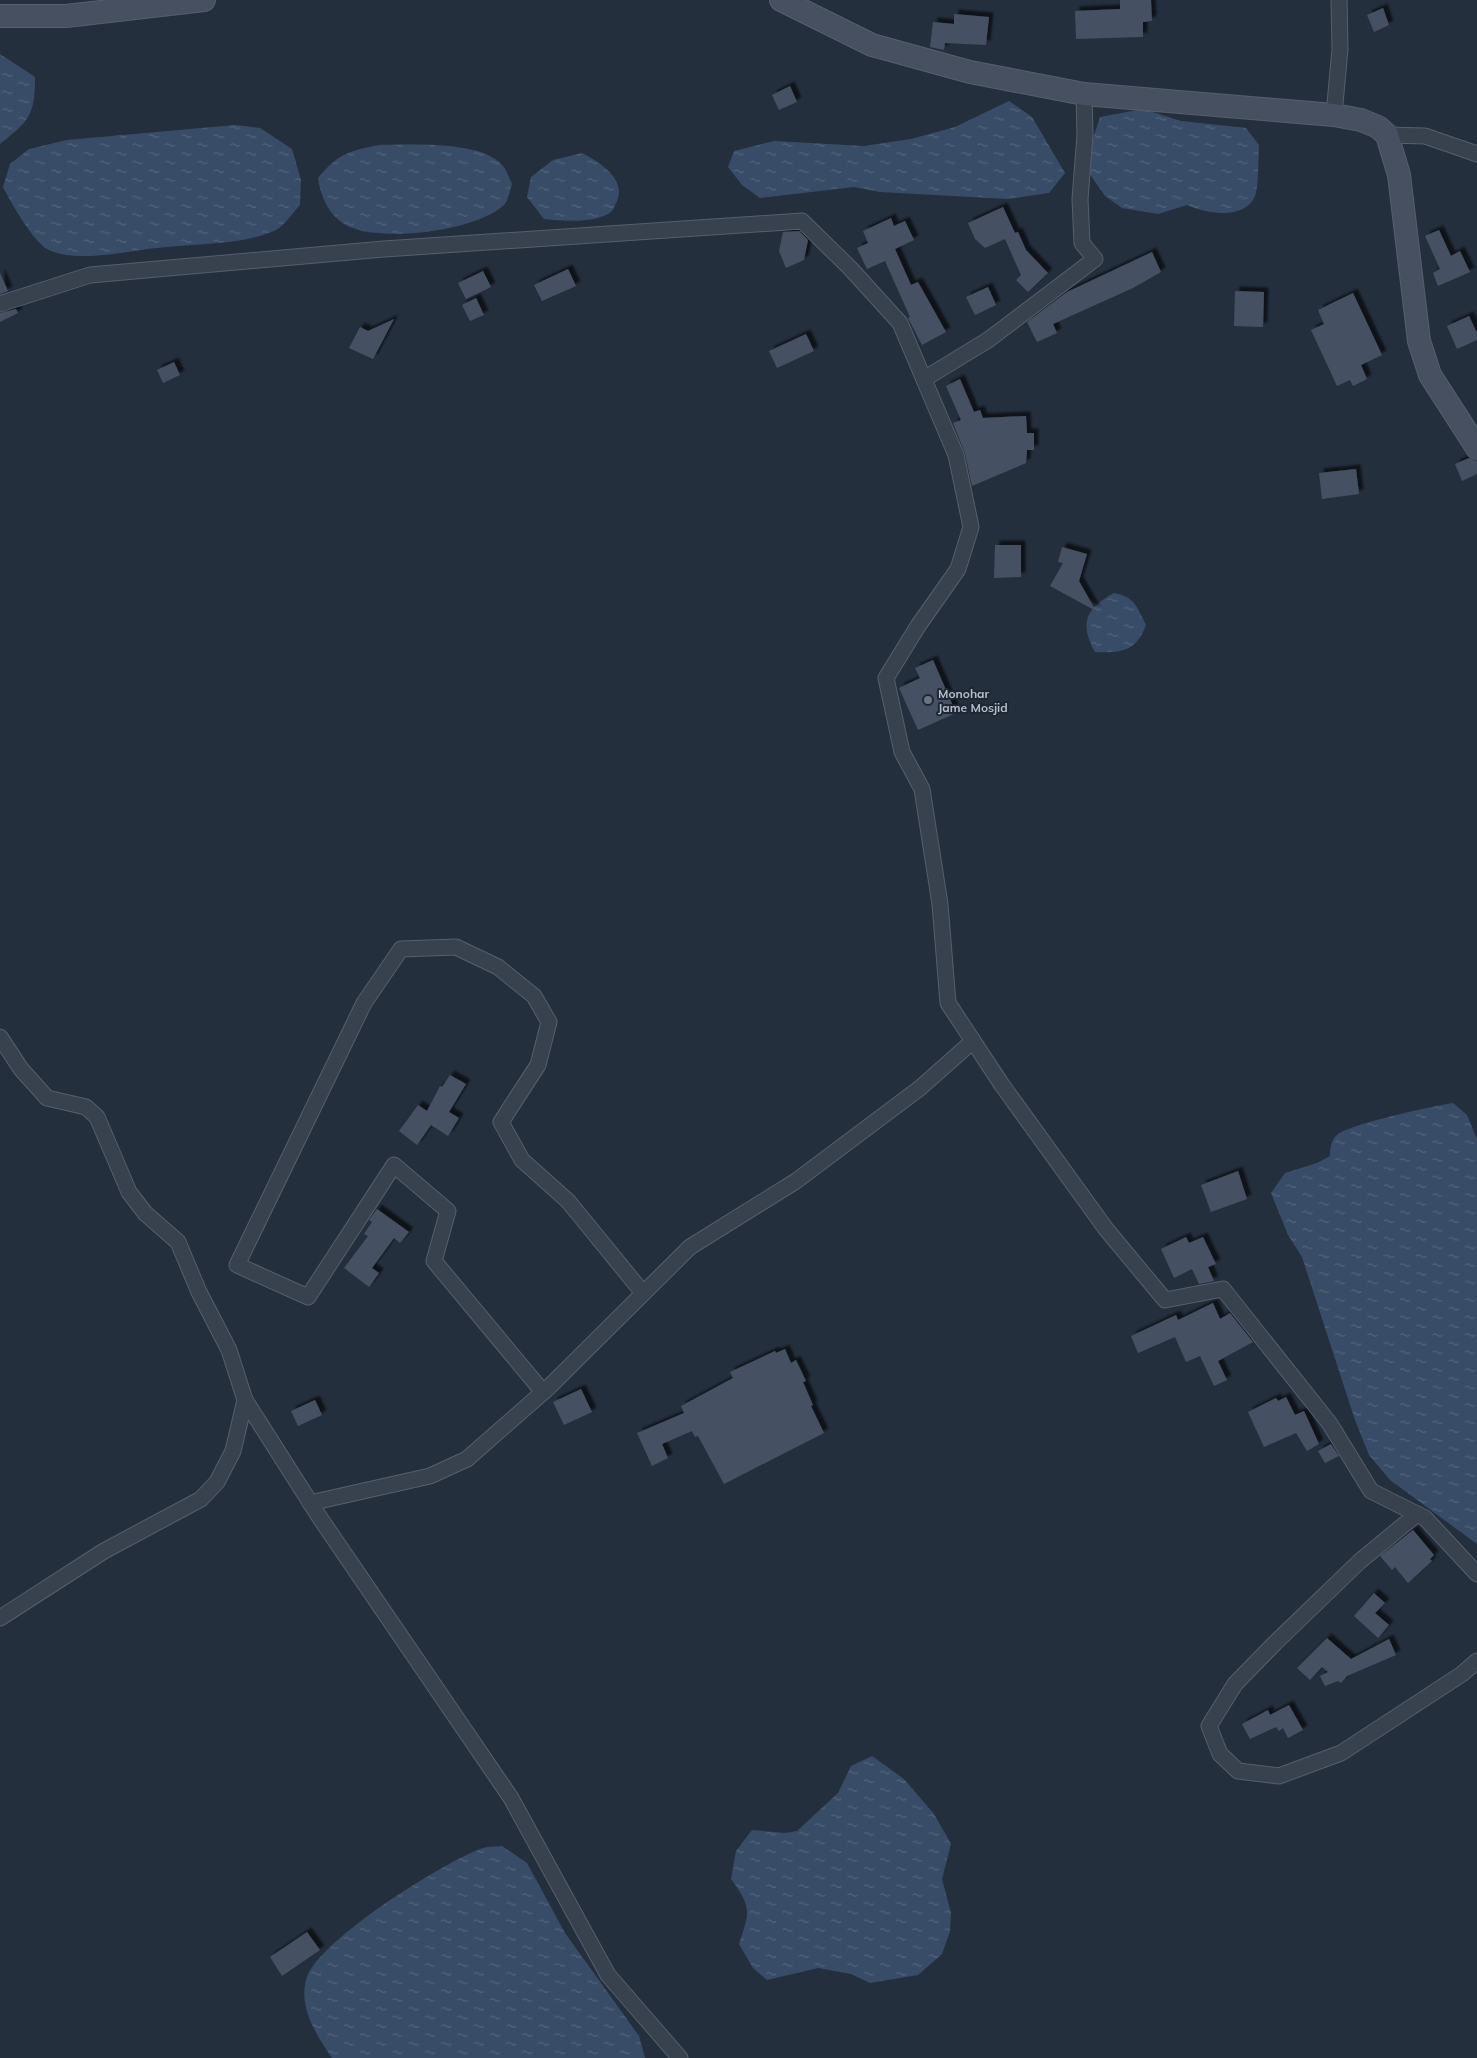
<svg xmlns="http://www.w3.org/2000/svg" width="1477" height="2058" font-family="Mulish,sans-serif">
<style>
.water{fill:url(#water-ripples)}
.building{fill:#455162;filter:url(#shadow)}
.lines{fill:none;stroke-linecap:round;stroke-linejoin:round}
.street-casing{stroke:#565f6c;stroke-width:17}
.secondary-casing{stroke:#565f6c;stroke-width:24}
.street{stroke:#38414e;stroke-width:15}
.secondary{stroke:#465061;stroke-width:22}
.worship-dot{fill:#6b7280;stroke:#1d2633;stroke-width:2}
.labels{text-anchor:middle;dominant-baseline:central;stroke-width:4;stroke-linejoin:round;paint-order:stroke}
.poi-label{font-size:12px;font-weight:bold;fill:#b4bcc9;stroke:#1d2633;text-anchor:start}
</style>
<defs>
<pattern id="water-ripples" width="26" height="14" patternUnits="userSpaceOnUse" patternTransform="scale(1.25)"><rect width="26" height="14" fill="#394c67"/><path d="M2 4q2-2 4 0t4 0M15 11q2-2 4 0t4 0" fill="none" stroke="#53647b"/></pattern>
<filter id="shadow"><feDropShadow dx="4.5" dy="-4.5" stdDeviation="1" flood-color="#0009"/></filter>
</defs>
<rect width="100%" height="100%" fill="#242f3e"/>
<g class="water">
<path d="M 0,54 L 35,77 C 35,115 29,121 0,144 Z"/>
<path d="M 1009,101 L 1032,117 L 1065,173 L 1049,193 L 1008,199 L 880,192 L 854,187 L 760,198 L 742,185 L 728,167 L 734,151 L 774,141 L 864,146 L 911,139 L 955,127 Z"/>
<path d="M 1143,109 L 1181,121 L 1246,128 L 1259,145 C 1258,161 1259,178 1256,193 C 1248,221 1206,214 1187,205 L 1158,214 L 1122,208 L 1105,196 L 1087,170 L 1089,151 L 1100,117 Z"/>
<path d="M 235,125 L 260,128 L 292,149 L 301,180 L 300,205 C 293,212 285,225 276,230 C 243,245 202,243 167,247 C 134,249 77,265 47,249 C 33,241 10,201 3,187 L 10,164 L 29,149 L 67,140 Z"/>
<path d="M 379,145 C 411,145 481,140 503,166 C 507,171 509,178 512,184 C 510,190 508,201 504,205 C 476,231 384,242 350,227 C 330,218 321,198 318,178 C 338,154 348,151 379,145 Z"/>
<path d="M 582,153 C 598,161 627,179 617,201 C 615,204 614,209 612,211 C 598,224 561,221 544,219 L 527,197 L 531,177 L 553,160 Z"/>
<path d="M 1114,593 C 1135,597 1137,607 1146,625 C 1136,652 1121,653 1095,652 C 1079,623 1086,608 1114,593 Z"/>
<path d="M 1453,1103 L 1467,1115 L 1477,1139 L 1477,1544 L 1390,1480 L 1369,1455 L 1355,1420 L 1302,1257 L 1288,1235 L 1271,1193 L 1285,1173 L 1317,1163 L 1330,1156 C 1330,1149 1331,1140 1337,1135 C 1349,1124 1434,1106 1453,1103 Z"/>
<path d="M 872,1756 L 904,1779 L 934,1814 L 951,1844 L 942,1879 L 951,1913 L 950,1931 L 942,1954 L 918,1975 L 870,1983 L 851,1974 L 818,1968 L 767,1980 L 753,1968 L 739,1944 C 750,1911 752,1908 731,1879 L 736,1851 L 752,1830 L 785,1833 L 797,1831 L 838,1793 L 851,1766 Z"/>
<path d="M 502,1846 L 527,1863 L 565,1933 L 639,2036 L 645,2058 L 332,2058 C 317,2036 297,2006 307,1977 C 321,1939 443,1862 483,1848 C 489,1846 496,1847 502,1846 Z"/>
</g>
<g class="building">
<path d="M 1120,0 L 1151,0 L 1152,21 L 1143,22 L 1143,37 L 1076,39 L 1075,11 L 1120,9 Z"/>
<path d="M 1383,8 L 1389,25 L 1374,32 L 1367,15 Z"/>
<path d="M 954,14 L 989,17 L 986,45 L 945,43 L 944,50 L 930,47 L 933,22 L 954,24 Z"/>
<path d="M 790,86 L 797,102 L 779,110 L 772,95 Z"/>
<path d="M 1003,207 L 1015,233 L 1018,232 L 1026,250 L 1048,273 L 1028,292 L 1016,280 L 1021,275 L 1005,239 L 985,248 L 975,239 L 968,223 Z"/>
<path d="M 891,218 L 894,226 L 905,221 L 914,240 L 895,249 L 911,285 L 918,282 L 946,332 L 922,345 L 908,318 L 910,317 L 885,261 L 867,269 L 857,248 L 868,243 L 863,231 Z"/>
<path d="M 1439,230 L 1451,256 L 1460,251 L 1470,272 L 1438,286 L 1433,273 L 1440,269 L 1425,236 Z"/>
<path d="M 799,231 L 808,240 L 804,260 L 786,268 L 779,251 L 783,232 Z"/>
<path d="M 1152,252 L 1161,272 L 1133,288 L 1053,324 L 1057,333 L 1037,342 L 1027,322 L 1067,292 Z"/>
<path d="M 568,269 L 576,286 L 542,301 L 534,285 Z"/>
<path d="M 483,271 L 491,287 L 466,299 L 458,283 Z"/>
<path d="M 0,273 L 8,291 L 0,294 Z"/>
<path d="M 988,287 L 996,305 L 975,315 L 966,297 Z"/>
<path d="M 1235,291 L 1264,292 L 1263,327 L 1234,326 Z"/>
<path d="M 1353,293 L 1382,355 L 1361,365 L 1367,379 L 1353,386 L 1350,380 L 1337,386 L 1311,330 L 1324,324 L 1318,310 Z"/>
<path d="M 476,298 L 484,315 L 470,321 L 462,305 Z"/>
<path d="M 16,309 L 18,313 L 0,322 L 0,313 Z"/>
<path d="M 1469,316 L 1477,333 L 1477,340 L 1457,349 L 1447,326 Z"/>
<path d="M 394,319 L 373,359 L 349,348 L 360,327 L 368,331 Z"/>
<path d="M 806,334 L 814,351 L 777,368 L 769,351 Z"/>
<path d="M 174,362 L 180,375 L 163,383 L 157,370 Z"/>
<path d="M 960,379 L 974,412 L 980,410 L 983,418 L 1026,416 L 1027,433 L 1034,433 L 1034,450 L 1027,450 L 1026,463 L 972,486 L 965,453 L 953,423 L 961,420 L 946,386 Z"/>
<path d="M 1469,458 L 1477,461 L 1477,474 L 1462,481 L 1455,464 Z"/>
<path d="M 1356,469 L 1359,494 L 1322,499 L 1319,473 Z"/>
<path d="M 995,545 L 1021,545 L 1021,577 L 994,578 Z"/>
<path d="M 1062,547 L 1087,554 L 1079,581 L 1096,611 L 1050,586 L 1063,563 L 1058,562 Z"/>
<path d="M 933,660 L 956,713 L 918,730 L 899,688 L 920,678 L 915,668 Z"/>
<path d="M 450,1075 L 466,1084 L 449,1112 L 459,1118 L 448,1136 L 431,1125 L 417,1145 L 399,1131 L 418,1105 L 427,1111 L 440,1086 L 442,1087 Z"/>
<path d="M 1238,1171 L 1247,1199 L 1211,1212 L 1201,1185 Z"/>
<path d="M 377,1209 L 409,1232 L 400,1243 L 394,1238 L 372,1268 L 379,1273 L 369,1287 L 344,1268 L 368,1236 L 364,1234 L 372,1222 L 369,1220 Z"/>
<path d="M 1186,1237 L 1189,1243 L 1203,1237 L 1216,1264 L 1208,1267 L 1214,1281 L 1199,1284 L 1192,1269 L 1174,1278 L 1161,1249 Z"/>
<path d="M 1213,1303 L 1220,1319 L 1230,1313 L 1253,1342 L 1218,1361 L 1227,1380 L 1214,1386 L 1200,1356 L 1186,1362 L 1175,1337 L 1138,1353 L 1131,1336 L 1176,1315 L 1178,1320 Z"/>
<path d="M 785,1349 L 791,1363 L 796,1360 L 806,1381 L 803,1382 L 813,1405 L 811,1406 L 824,1433 L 724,1484 L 698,1436 L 695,1437 L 692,1431 L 662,1444 L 668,1458 L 652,1466 L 637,1433 L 684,1413 L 681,1406 L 733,1378 L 730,1372 L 775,1351 L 776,1353 Z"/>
<path d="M 581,1389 L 592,1412 L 564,1425 L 553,1402 Z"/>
<path d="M 1286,1397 L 1295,1415 L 1304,1411 L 1319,1444 L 1307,1451 L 1296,1433 L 1264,1447 L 1248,1412 L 1276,1398 L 1278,1401 Z"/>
<path d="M 315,1400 L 322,1415 L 298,1426 L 291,1411 Z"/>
<path d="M 1331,1444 L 1339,1456 L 1325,1463 L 1318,1451 Z"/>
<path d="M 1413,1530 L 1434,1555 L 1430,1559 L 1432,1561 L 1408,1583 L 1395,1567 L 1392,1570 L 1380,1556 Z"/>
<path d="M 1374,1593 L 1385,1603 L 1375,1613 L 1389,1625 L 1378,1638 L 1354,1616 Z"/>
<path d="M 1327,1638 L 1351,1659 L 1389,1639 L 1396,1655 L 1347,1676 L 1341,1683 L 1338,1681 L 1325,1686 L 1320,1676 L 1328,1672 L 1322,1667 L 1310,1680 L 1297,1668 Z"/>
<path d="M 1289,1705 L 1303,1730 L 1288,1738 L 1283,1728 L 1279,1731 L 1276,1727 L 1250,1739 L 1242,1724 L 1268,1710 L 1270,1715 Z"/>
<path d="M 307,1932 L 320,1950 L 282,1976 L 270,1957 Z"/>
</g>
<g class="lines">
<defs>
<g id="street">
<path d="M 1334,115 L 1340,49 L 1339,0"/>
<path d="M 1387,135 L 1425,136 L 1477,154"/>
<path d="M 0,304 L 90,275 L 384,249 L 802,221 L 850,268 L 900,323 L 956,455 L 971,527 L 958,569 L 918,626 L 886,678 L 902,752 L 922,789 L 940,904 L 948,1003 L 1002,1085 L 1106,1229 L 1165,1300 L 1223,1289 L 1330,1424 L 1371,1491 L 1425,1518 L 1477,1574"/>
<path d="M 924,379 L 988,340 L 1095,259 L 1082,243 L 1080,199 L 1085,135 L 1084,94"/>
<path d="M 0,1037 L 21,1069 L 47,1098 L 86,1107 L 97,1117 L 129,1192 L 145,1213 L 178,1242 L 199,1292 L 229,1350 L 245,1400 L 233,1451 L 217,1482 L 201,1499 L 104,1551 L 0,1618"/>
<path d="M 543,1392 L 434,1261 L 448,1211 L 394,1165 L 308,1297 L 237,1265 L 364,1003 L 401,949 L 456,947 L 498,967 L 534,996 L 549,1022 L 538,1065 L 501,1122 L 522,1160 L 568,1201 L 643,1293"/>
<path d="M 245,1400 L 320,1518 L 511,1798 L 608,1975 L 680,2058"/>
<path d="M 310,1503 L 430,1476 L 467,1459 L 549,1387 L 690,1247 L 796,1181 L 920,1088 L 973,1041"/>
<path d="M 1417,1514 L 1360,1561 L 1275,1643 L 1235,1684 L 1209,1726 L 1220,1754 L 1238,1771 L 1279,1776 L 1341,1753 L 1462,1674 L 1477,1661"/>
</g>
<g id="secondary">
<path d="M 781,0 L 872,45 L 970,72 L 1084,94 L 1334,115 L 1361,120 L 1378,127 L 1387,135 L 1399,175 L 1419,341 L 1430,375 L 1477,448"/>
<path d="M 0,16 L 66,16 L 204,0"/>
</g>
</defs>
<use href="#street" class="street-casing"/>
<use href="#secondary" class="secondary-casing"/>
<use href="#street" class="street"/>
<use href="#secondary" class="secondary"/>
</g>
<circle class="worship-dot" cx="928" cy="700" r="5"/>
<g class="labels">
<g class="poi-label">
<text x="938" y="693">Monohar<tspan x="938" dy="14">Jame Mosjid</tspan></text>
</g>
</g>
</svg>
